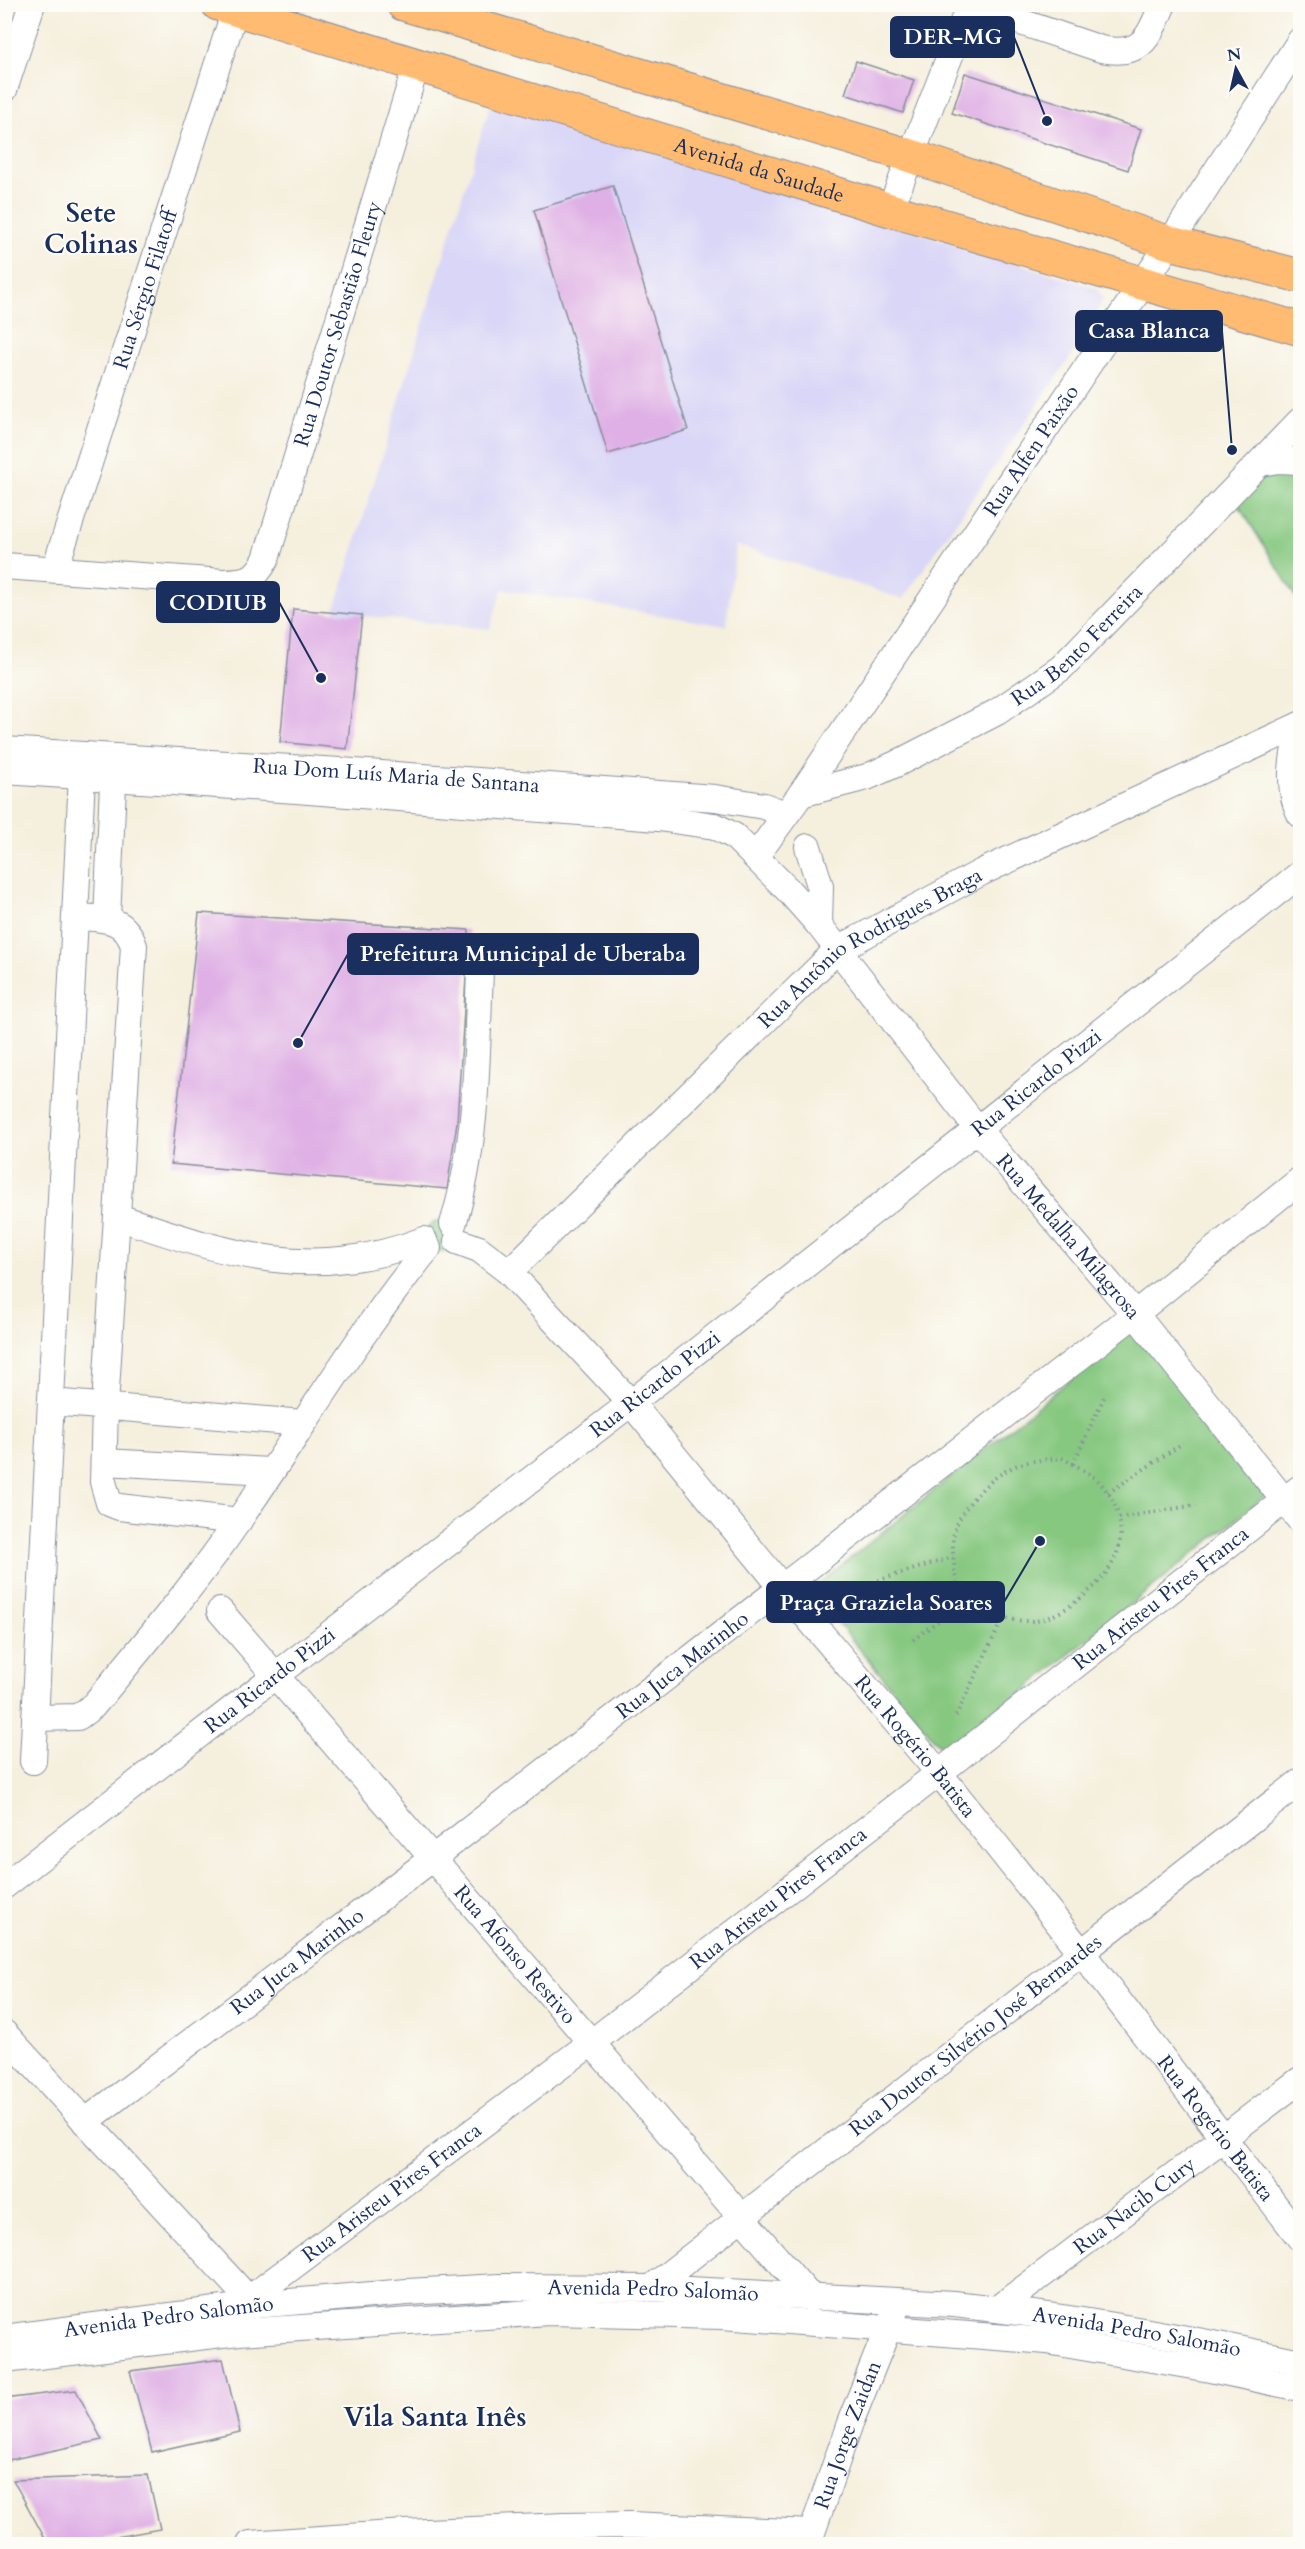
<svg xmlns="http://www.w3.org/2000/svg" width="1305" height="2549" font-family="Cardo,serif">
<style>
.built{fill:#d9d6f7}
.green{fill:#86c880;stroke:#507c6f;stroke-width:1.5}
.building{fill:#dfb0e5}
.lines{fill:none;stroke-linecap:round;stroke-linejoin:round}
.minor-casing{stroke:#888f9e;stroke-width:28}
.major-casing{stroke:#888f9e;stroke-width:35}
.path{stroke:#888f9e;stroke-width:4;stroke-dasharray:1.5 4.5;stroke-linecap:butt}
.minor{stroke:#fff;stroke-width:26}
.major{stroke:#ffbb71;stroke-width:33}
.labels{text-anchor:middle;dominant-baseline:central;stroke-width:4.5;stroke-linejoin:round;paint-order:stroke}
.street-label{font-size:21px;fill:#1b2f5e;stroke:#fdfcf7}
.district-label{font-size:27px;font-weight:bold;fill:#1b2f5e;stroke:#fdfcf7}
.leader{fill:none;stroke:#1b2f5e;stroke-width:2}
.callout-dot{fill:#1b2f5e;stroke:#fdfcf7;stroke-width:2}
.callout{fill:#1b2f5e;stroke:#1b2f5e;stroke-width:2}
.callout-label{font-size:22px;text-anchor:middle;font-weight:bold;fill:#fff}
</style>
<rect width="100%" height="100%" fill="#fdfcf7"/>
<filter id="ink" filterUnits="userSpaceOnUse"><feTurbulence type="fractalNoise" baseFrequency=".0167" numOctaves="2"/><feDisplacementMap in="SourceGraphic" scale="12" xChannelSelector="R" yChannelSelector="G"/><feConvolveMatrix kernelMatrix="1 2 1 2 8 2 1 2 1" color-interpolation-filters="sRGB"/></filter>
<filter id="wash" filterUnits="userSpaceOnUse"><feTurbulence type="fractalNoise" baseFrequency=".008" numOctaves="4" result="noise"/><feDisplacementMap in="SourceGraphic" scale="24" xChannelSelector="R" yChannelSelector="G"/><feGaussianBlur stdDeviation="1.35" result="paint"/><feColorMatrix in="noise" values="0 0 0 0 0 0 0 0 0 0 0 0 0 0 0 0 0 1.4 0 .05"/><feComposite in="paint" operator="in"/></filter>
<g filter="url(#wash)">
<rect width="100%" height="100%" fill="#f5efdd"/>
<path class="built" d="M 492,99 L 1096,288 L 1103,298 L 1085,336 L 903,599 L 736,545 L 726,626 L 502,589 L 490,629 L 334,613 Z"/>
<g class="green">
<path d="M 1300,433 L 1300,604 L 1238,504 Z"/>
<path d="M 437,1221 L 445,1222 L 453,1248 L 444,1251 L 435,1250 L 426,1232 L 430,1225 Z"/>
<path d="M 1135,1327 L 1270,1492 L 946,1754 L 811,1590 Z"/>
</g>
<g id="blocks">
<g class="building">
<path d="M 856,61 L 914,80 L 903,113 L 845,94 Z"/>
<path d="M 965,73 L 1141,129 L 1128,170 L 952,113 Z"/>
<path d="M 613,186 L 688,430 L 608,454 L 534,210 Z"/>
<path d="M 293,609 L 362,615 L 347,749 L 280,742 Z"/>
<path d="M 199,913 L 469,930 L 457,1122 L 447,1189 L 171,1164 Z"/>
<path d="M 223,2359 L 240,2432 L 152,2452 L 130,2371 Z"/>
<path d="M 76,2390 L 102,2440 L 4,2461 L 4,2399 Z"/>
<path d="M 148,2475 L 160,2529 L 78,2544 L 48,2544 L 13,2480 Z"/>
</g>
</g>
</g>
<g filter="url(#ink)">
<use href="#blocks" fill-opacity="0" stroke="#888f9e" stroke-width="1.5"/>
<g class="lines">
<defs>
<g id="minor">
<path d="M 970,5 L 1101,49 C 1143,57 1148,38 1163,4"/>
<path d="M 4,90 L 32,4"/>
<path d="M 890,210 L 970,4"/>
<path d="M 1261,463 L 1278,460 L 1300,461"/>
<path id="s1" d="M 4,566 L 223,582 C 246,581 255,581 266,559 L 416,66"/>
<path id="s2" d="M 55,569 L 235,10"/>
<path d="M 1300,725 C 1293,754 1286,786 1300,814"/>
<path id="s3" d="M 4,750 L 340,771 L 715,798 L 764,806 L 785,814"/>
<path id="s4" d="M 4,771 L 296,790 L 658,818 L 715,826 L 734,836 L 788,890 L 819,925 L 979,1131 L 1135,1314 L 1300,1520"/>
<path id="s5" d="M 801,794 L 867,777 L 896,764 L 997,712 L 1061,668 L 1300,421"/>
<path d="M 808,847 L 820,886 L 819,925"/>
<path id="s6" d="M 756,856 L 801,794 L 1170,243 L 1300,41"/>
<path d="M 76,917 C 103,919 124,916 134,946 L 105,1406 L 103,1482 L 109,1503 L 119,1507 L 239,1521"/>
<path d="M 107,919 L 114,762"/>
<path d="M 118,1217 C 227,1254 310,1283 424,1240"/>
<path d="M 453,1224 C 480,1138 476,1040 481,949"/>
<path id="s7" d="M 457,1241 L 479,1249 L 509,1272 L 631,1403 L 781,1586 L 939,1773 L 1082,1953 L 1300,2238"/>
<path id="s8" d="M 509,1272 L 837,950 L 982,872 L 1300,725"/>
<path d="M 51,1402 L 303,1423"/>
<path d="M 104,1462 L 270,1471"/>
<path id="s9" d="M 220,1611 L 811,2298"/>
<path d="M 35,1718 L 78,1717 L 93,1706 C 143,1645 195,1585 239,1520 C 302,1429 358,1334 428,1248"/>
<path d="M 33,1761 L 83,756"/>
<path id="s10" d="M 4,1886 L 276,1675 L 631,1403 L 1300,874"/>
<path d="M 4,2033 L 254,2305"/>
<path id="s11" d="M 85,2122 L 433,1858 L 1135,1314 L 1300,1180"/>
<path id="s12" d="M 651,2288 L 1300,1782"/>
<path id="s13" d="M 249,2299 L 591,2043 L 939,1773 L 1300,1488"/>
<path id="s14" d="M 997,2309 L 1300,2080"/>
<path id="s15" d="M 4,2338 L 254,2305 L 407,2292 L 500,2287 L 651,2288 L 954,2304 C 1071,2317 1186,2337 1300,2362"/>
<path d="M 4,2360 L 239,2332 L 549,2312 L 722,2316 L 1047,2341 L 1210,2369 L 1300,2388"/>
<path d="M 250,2544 L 405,2533 L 564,2526 L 630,2525 L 811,2533"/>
<path id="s16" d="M 808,2544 L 850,2423 L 895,2311"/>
</g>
<g id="major">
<path id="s17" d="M 218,4 L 890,210 L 1300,329"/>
<path d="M 403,4 L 911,156 L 1170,243 L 1300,276"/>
</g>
</defs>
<use href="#minor" class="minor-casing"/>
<use href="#major" class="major-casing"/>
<g class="path">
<path d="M 1062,1458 C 1079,1467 1097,1476 1108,1493 C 1134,1534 1117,1569 1083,1596 C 1070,1607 1056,1616 1039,1620 C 1027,1623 1006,1619 994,1615 C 980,1611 966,1602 959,1589 C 956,1584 956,1576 955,1571 C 953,1557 951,1538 956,1526 C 966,1502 990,1478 1013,1467 C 1028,1460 1045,1460 1062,1458 Z"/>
<path d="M 1073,1464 L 1105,1395"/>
<path d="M 1108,1493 L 1183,1443"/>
<path d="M 1119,1518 L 1196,1505"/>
<path d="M 861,1586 L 953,1557"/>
<path d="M 913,1640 L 968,1598"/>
<path d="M 956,1716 L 1003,1618"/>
</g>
<use href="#minor" class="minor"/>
<use href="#major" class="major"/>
</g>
</g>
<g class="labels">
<g class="street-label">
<text stroke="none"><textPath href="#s17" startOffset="566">Avenida da Saudade</textPath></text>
<text stroke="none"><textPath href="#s2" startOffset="294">Rua Sérgio Filatoff</textPath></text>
<text stroke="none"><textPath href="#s1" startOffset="518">Rua Doutor Sebastião Fleury</textPath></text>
<text stroke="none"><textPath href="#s6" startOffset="490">Rua Alfen Paixão</textPath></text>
<text stroke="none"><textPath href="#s5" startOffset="318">Rua Bento Ferreira</textPath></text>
<text stroke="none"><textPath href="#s3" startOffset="393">Rua Dom Luís Maria de Santana</textPath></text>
<text stroke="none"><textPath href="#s8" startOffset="488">Rua Antônio Rodrigues Braga</textPath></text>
<text stroke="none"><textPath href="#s10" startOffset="1308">Rua Ricardo Pizzi</textPath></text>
<text stroke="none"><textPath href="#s4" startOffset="1257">Rua Medalha Milagrosa</textPath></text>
<text stroke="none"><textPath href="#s10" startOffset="822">Rua Ricardo Pizzi</textPath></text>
<text stroke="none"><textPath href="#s13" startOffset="1150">Rua Aristeu Pires Franca</textPath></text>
<text stroke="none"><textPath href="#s11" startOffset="752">Rua Juca Marinho</textPath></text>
<text stroke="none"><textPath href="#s10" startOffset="336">Rua Ricardo Pizzi</textPath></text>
<text stroke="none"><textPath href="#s7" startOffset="686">Rua Rogério Batista</textPath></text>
<text stroke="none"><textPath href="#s13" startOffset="664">Rua Aristeu Pires Franca</textPath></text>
<text stroke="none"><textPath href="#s9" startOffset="453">Rua Afonso Restivo</textPath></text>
<text stroke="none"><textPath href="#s11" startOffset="266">Rua Juca Marinho</textPath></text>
<text stroke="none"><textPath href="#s12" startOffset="411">Rua Doutor Silvério José Bernardes</textPath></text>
<text stroke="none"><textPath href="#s7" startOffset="1172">Rua Rogério Batista</textPath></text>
<text stroke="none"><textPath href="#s13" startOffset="178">Rua Aristeu Pires Franca</textPath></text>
<text stroke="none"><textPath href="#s14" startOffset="172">Rua Nacib Cury</textPath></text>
<text stroke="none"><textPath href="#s15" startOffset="652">Avenida Pedro Salomão</textPath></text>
<text stroke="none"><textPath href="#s15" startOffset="166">Avenida Pedro Salomão</textPath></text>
<text stroke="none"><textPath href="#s15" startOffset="1138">Avenida Pedro Salomão</textPath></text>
<text stroke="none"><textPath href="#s16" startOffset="116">Rua Jorge Zaidan</textPath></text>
</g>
<g class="district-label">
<text x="91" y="213">Sete<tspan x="91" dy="31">Colinas</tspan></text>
<text x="435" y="2417">Vila Santa Inês</text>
</g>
</g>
<path class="leader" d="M1047 121L1014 37M1232 450L1222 331M321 678L279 602M298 1043L348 954M1040 1541L1004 1602"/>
<g class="callout-dot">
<circle cx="1047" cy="121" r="6"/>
<circle cx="1232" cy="450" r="6"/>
<circle cx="321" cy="678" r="6"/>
<circle cx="298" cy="1043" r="6"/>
<circle cx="1040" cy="1541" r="6"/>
</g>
<g class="callout">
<rect x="891" y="17" width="123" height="40" rx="6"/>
<rect x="1076" y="311" width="146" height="40" rx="6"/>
<rect x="157" y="582" width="122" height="40" rx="6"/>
<rect x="348" y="934" width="350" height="40" rx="6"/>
<rect x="767" y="1582" width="237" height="40" rx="6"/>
</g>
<g class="callout-label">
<text x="953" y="44">DER-MG</text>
<text x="1149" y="338">Casa Blanca</text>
<text x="218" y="610">CODIUB</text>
<text x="523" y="961">Prefeitura Municipal de Uberaba</text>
<text x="886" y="1610">Praça Graziela Soares</text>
</g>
<rect width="1305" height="2549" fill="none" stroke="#fdfcf7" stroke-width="24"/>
<g transform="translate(1236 69) rotate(352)" stroke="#fdfcf7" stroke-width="4.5" paint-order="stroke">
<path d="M0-4.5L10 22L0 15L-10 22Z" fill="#1b2f5e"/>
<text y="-9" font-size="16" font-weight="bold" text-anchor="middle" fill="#1b2f5e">N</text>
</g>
</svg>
